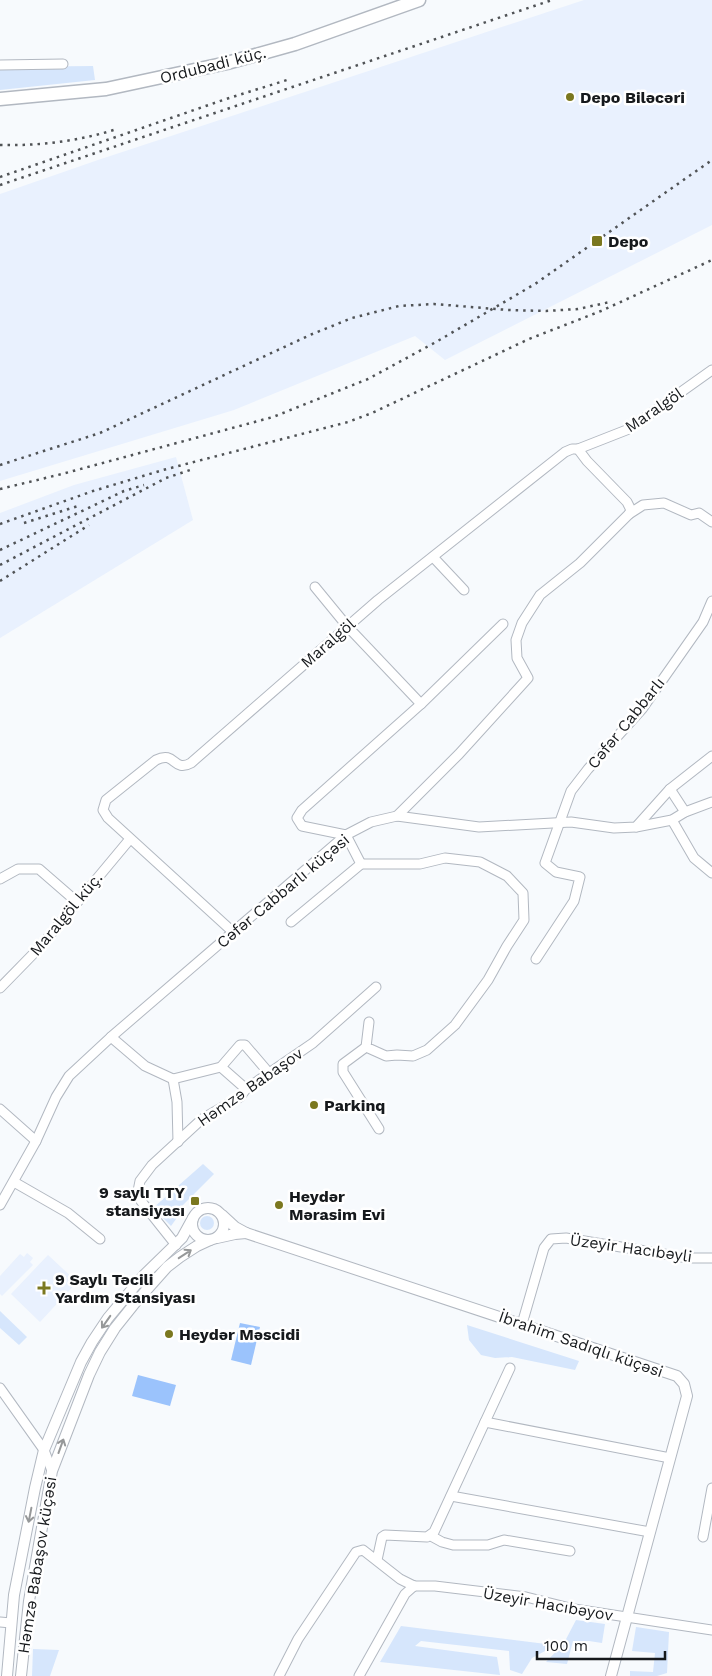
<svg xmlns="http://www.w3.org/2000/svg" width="712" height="1676" font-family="'Work Sans',sans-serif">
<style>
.built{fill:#e9f1fe}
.green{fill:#d6e6fc}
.water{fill:#9bc3fc}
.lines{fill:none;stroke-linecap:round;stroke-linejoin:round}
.minor-casing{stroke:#b2b8c1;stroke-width:11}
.tertiary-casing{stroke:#b2b8c1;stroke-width:12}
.secondary-casing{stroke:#b2b8c1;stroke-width:15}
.minor{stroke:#fff;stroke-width:9}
.tertiary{stroke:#fff;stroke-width:10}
.secondary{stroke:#fff;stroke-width:12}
.rail{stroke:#505356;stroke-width:2.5;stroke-dasharray:2.5 5;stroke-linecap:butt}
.oneway{stroke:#969899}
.poi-dot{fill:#7b781f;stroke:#fff;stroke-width:2}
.labels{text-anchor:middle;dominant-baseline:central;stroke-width:5;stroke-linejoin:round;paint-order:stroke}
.street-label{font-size:16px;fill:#16191c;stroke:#fff}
.poi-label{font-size:16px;font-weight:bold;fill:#16191c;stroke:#fff;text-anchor:start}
</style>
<rect width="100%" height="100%" fill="#f7fafd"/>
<g class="built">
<path d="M 584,0 L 712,0 L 712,225 L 445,360 L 415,336 L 234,410 L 0,481 L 0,194 L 98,160 Z"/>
<path d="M 176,457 L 193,520 L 0,638 L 0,513 L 74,485 Z"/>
<path d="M 27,1253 L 33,1258 L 30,1262 L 33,1265 L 2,1296 L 0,1294 L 0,1276 L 20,1254 L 24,1257 Z"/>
<path d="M 48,1255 L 77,1282 L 40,1322 L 11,1294 Z"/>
</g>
<g class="green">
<path d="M 93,66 L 95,80 L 0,90 L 0,67 Z"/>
<path d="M 203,1164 L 214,1174 L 183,1205 L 179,1215 L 171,1226 L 153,1208 Z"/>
<circle cx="207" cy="1223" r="7"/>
<path d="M 0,1311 L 27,1337 L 19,1345 L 0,1328 Z"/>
<path d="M 467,1325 L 579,1361 L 575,1370 L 512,1357 L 495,1358 L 481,1355 L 469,1340 Z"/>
<path d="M 576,1620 L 605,1624 L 602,1643 L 589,1641 L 573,1641 L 567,1664 L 546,1662 L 564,1643 Z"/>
<path d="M 401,1626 L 546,1644 L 545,1651 L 532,1658 L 522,1674 L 510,1670 L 509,1651 L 421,1641 L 415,1646 L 497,1657 L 500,1675 L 380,1662 Z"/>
<path d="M 636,1627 L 669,1632 L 667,1673 L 657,1676 L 630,1676 L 630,1671 L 653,1672 L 655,1653 L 632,1651 Z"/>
<path d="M 33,1649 L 59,1650 L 50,1676 L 32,1676 Z"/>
</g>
<g class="water">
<path d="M 240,1323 L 260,1327 L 251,1365 L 231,1360 Z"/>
<path d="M 138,1375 L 176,1385 L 170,1406 L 132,1396 Z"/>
</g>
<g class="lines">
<defs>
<g id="minor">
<path d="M 0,65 L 63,64"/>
<path d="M 629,514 L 643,505 L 664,503 L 691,515 L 699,513 L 712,522"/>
<path d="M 433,557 L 464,590"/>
<path d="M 315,587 L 347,626 L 421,704"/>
<path d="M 670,789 L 685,812"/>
<path d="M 397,816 L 459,754 L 528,678 L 517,658 L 516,640 L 522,623 L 540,595 L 580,563 L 629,514 L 631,510 L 627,502 L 587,461 L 578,449"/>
<path d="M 672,820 L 694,858 L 712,873"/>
<path d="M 636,827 L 670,789 L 712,756"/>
<path d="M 361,864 L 346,835 L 302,826 L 297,818 L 302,810 L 421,704 L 503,624"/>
<path d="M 0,879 L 18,869 L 39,869 L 77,902"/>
<path d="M 291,922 L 361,864 L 420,864 L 445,858 L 480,862 L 507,876 L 523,893 L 524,920 L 507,946 L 488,980 L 455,1025 L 427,1050 L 413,1056 L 397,1055 L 386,1056 L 366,1047 L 369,1022"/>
<path d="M 233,932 L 108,818 L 103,810 L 106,800 L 156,760 C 176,750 173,773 191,763 L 378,600 L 565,452 L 572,449 L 578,449 L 629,429 L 712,370"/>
<path d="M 536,959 L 574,901 L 580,877 L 556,872 L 545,863 L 571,791 L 588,769 L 642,709 L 703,622 L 712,601"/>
<path d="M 0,988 L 40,947 L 130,839"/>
<path d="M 111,1037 L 145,1066 L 173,1079 L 221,1067 L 240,1045 L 245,1045 L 269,1073"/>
<path d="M 366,1047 L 343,1064 L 343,1072 L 379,1129"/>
<path d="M 221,1067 L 246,1089"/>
<path d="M 173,1079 L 177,1102 L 178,1142"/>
<path d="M 0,1109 L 36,1141"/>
<path d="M 14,1182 L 68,1213 L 100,1239"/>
<path d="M 0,1205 L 36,1141 L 56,1097 L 69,1076 L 111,1037 L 346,835 L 371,822 L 397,816 L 479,827 L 571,822 L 614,828 L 636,827 L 672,820 L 685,812 L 712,802"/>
<path d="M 176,1245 L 141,1201 L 138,1191 L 140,1181 L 152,1165 L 202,1119 L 240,1097 L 246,1089 L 313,1043 L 376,987"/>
<path d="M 522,1324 L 544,1248 L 551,1239 L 566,1238 L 688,1258 L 712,1258"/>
<path d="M 0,1388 L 44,1450 L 52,1471"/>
<path d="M 485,1422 L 670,1458"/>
<path d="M 451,1496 L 650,1532"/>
<path d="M 431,1536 L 442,1542 L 453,1545 L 488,1545 L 504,1540 L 570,1551"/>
<path d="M 703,1537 L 712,1488"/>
<path d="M 377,1560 L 382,1537 L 385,1535 L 427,1537 L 434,1532 L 510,1368"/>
<path d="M 414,1586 L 435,1586 L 526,1597 L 574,1609 L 712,1630"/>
<path d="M 0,1622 L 11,1623"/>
<path d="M 279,1676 L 298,1639 L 356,1552 L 363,1550 L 400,1579 L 414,1586"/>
<path d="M 359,1676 L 405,1594 L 414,1586"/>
</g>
<g id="tertiary">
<circle cx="208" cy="1224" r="16"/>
<path d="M 246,1233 L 677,1376 L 684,1384 L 687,1396 L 611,1676"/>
<path d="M 217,1238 L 235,1234 L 246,1233 L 235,1227 L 222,1215"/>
<path d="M 7,1676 L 14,1595 L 35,1488 L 44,1450 L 81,1362 L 92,1342 L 108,1318 L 144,1275 L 182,1238 L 193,1218"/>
<path d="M 21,1676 L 29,1601 L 52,1471 L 89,1375 L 100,1352 L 115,1328 L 135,1303 L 167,1267 L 180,1257 L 197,1246 L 210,1240"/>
</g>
<path id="secondary" d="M 0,99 L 106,89 L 227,63 L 295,44 L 419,0"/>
</defs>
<use href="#minor" class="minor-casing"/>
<use href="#tertiary" class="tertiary-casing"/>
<use href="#secondary" class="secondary-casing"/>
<use href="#minor" class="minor"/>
<use href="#tertiary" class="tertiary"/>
<use href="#secondary" class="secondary"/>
<g class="rail">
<path d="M 0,145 C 40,146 79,141 117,129"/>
<path d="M 0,177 L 226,99 L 287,80"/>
<path d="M 0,185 L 552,0"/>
<path d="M 0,465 L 100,433 L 310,335 L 352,318 L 399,306 L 434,304 L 508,310 L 546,311 L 578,309 L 610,302"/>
<path d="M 0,489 L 62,474 L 273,417 L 368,379 L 436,342 L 535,284 L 712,160"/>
<path d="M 24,523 L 81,505"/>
<path d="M 0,524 L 93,491 L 163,470 L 348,422 L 372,413 L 529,339 L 601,311 L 712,260"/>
<path d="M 0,550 L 124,491 L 144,485"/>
<path d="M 0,565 L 166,478 L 193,469"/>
<path d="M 0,581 L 89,525"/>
</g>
</g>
<defs><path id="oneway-shaft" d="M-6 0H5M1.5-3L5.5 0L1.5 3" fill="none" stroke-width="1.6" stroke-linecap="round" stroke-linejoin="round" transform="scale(1.25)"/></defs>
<g class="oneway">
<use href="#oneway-shaft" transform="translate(185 1254) rotate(-33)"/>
<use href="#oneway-shaft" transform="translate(106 1322) rotate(125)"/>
<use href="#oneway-shaft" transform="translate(61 1446) rotate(-70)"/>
<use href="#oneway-shaft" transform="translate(30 1515) rotate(101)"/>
</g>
<g class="poi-dot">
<circle cx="570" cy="97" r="5"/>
<rect x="591" y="235" width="12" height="12" rx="2.5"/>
<circle cx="314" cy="1105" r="5"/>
<rect x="190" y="1196" width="10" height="10" rx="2.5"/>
<circle cx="279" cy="1205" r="5"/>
<path d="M41.5 1280.5h5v5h5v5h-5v5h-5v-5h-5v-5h5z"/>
<circle cx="169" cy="1334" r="5"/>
</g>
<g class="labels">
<g class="street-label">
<text transform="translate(213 65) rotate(-14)">Ordubadi küç.</text>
<text transform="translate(654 410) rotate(-34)">Maralgöl</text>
<text transform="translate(328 643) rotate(-41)">Maralgöl</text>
<text transform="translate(626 723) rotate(-51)">Cəfər Cabbarlı</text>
<text transform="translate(283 891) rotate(-40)">Cəfər Cabbarlı küçəsi</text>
<text transform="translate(66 914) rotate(-50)">Maralgöl küç.</text>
<text transform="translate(250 1087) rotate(-35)">Həmzə Babaşov</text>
<text transform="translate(631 1248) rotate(8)">Üzeyir Hacıbəyli</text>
<text transform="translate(581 1344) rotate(19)">İbrahim Sadıqlı küçəsi</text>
<text transform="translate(37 1565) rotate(-81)">Həmzə Babaşov küçəsi</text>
<text transform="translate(548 1604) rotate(10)">Üzeyir Hacıbəyov</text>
</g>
<g class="poi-label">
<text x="580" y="97">Depo Biləcəri</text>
<text x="608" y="241">Depo</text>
<text x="324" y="1105">Parkinq</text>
<text x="185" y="1192" text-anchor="end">9 saylı TTY<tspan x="185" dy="18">stansiyası</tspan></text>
<text x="289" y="1196">Heydər<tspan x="289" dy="18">Mərasim Evi</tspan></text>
<text x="55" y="1279">9 Saylı Təcili<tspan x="55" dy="18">Yardım Stansiyası</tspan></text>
<text x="179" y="1334">Heydər Məscidi</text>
</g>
</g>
<path d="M537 1651v8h128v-8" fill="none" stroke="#16191c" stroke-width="2.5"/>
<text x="544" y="1651" font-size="15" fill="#16191c" stroke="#ffffff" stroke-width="4" paint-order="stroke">100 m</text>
</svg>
